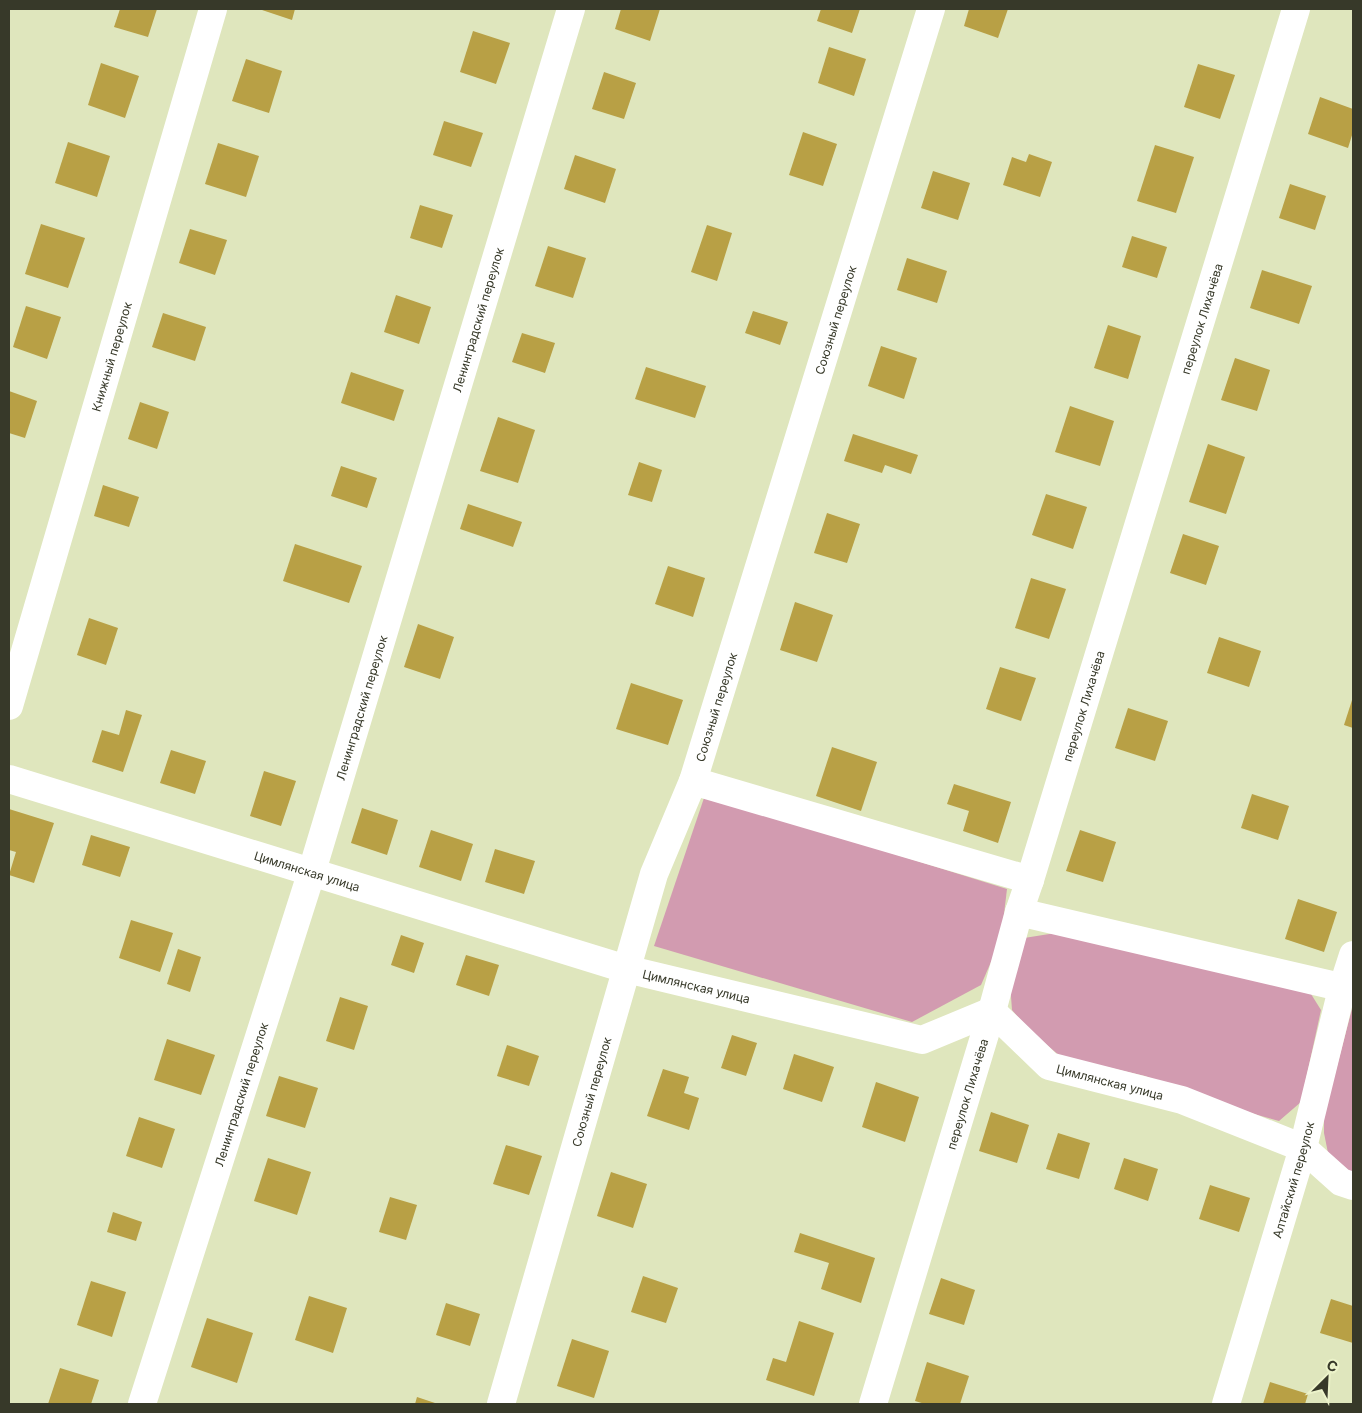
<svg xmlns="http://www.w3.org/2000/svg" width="1362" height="1413" font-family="Inter,sans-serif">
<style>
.green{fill:#d29bb0}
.building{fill:#b8a045}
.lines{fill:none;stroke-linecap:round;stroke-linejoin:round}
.minor{stroke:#fff;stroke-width:28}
.labels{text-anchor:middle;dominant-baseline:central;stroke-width:4;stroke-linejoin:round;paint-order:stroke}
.street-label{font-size:12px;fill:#373929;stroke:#ecf3ca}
</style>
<rect width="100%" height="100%" fill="#dfe6bd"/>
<g class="green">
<path d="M 705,795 L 1007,889 L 1001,939 L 981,985 L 912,1022 L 654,946 Z"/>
<path d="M 1062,932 L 1311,994 L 1321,1010 L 1301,1102 L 1279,1121 L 1215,1103 L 1145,1076 L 1060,1056 L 1030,1031 L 1012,1010 L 1010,983 L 1024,938 Z"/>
<path d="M 1353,1005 L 1353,1174 L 1328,1153 L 1324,1133 L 1324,1116 Z"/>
</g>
<g class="building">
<path d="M 120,9 L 157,9 L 148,37 L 114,27 Z"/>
<path d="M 259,9 L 295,9 L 292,20 Z"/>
<path d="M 621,9 L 660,9 L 650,41 L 615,29 Z"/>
<path d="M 821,9 L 860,9 L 852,33 L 817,21 Z"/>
<path d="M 969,9 L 1008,9 L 998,38 L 964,26 Z"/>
<path d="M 473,31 L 510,43 L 496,84 L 460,72 Z"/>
<path d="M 829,47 L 866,59 L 854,96 L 818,83 Z"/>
<path d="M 246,59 L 282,71 L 269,113 L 232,101 Z"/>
<path d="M 101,63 L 139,76 L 125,118 L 88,105 Z"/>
<path d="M 1198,64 L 1235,75 L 1220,119 L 1184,107 Z"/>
<path d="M 604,72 L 636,83 L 624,119 L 592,109 Z"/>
<path d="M 1320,97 L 1353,109 L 1353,132 L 1348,148 L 1308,134 Z"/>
<path d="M 444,121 L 483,133 L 471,167 L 433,155 Z"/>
<path d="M 803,132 L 837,144 L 823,186 L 789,175 Z"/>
<path d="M 68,142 L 110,156 L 97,197 L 55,183 Z"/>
<path d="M 218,143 L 259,156 L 246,197 L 205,184 Z"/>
<path d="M 1155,145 L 1194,157 L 1176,213 L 1137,201 Z"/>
<path d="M 1029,154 L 1052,162 L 1040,197 L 1003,185 L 1012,157 L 1026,162 Z"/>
<path d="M 575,155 L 616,169 L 605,203 L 564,189 Z"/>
<path d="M 933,171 L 970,183 L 958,220 L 921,208 Z"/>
<path d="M 1290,184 L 1326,196 L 1315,230 L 1279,218 Z"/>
<path d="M 420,205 L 453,215 L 442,248 L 410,238 Z"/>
<path d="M 41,224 L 85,238 L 68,288 L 25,274 Z"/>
<path d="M 707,225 L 732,233 L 717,281 L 691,272 Z"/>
<path d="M 190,229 L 227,240 L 215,275 L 179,263 Z"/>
<path d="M 1132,236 L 1167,247 L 1157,278 L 1122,267 Z"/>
<path d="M 548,246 L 586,258 L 573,298 L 535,286 Z"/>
<path d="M 907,258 L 947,271 L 937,303 L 897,290 Z"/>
<path d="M 1262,270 L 1312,286 L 1299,324 L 1250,308 Z"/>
<path d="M 396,295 L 431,307 L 419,344 L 384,332 Z"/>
<path d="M 26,306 L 61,317 L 47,359 L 13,347 Z"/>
<path d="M 753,311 L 788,322 L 780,345 L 745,333 Z"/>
<path d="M 163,313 L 206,327 L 195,361 L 152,347 Z"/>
<path d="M 1108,325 L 1141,336 L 1128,379 L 1094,368 Z"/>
<path d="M 522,333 L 555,343 L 545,373 L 512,362 Z"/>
<path d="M 881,346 L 917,358 L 904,399 L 868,386 Z"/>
<path d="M 1235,358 L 1270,370 L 1257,411 L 1221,400 Z"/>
<path d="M 646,367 L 706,386 L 695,418 L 635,399 Z"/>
<path d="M 351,372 L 404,390 L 394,421 L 341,403 Z"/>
<path d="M 9,391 L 37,401 L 25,438 L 9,433 Z"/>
<path d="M 140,402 L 169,412 L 157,449 L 128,439 Z"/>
<path d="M 1070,406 L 1114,421 L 1100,466 L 1055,452 Z"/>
<path d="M 498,417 L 535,430 L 518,483 L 480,471 Z"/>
<path d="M 853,434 L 918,455 L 911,474 L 885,465 L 882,473 L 844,461 Z"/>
<path d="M 1208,444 L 1245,457 L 1226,514 L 1189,502 Z"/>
<path d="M 639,462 L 662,470 L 652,502 L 628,495 Z"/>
<path d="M 341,466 L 377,478 L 367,508 L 331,496 Z"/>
<path d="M 103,485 L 139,497 L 129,527 L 94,516 Z"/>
<path d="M 1046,494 L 1087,507 L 1073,549 L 1032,535 Z"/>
<path d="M 468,504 L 522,522 L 513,547 L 460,529 Z"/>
<path d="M 827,513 L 860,524 L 847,563 L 814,553 Z"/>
<path d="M 1183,534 L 1219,546 L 1206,585 L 1170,573 Z"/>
<path d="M 295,544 L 362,566 L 349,603 L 283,581 Z"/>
<path d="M 668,566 L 705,578 L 693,617 L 655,604 Z"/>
<path d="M 1031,578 L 1066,589 L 1049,639 L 1015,628 Z"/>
<path d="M 795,602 L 833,615 L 817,662 L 780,650 Z"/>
<path d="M 89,618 L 118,628 L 106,665 L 77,655 Z"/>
<path d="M 418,624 L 454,637 L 440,679 L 404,667 Z"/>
<path d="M 1219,637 L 1261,651 L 1249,687 L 1207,673 Z"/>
<path d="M 1000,667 L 1036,678 L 1021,721 L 986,709 Z"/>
<path d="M 631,683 L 683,700 L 668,745 L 616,729 Z"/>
<path d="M 1353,697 L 1353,728 L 1344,725 Z"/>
<path d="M 1128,708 L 1168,721 L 1155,761 L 1115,748 Z"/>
<path d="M 126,710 L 142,715 L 123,772 L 92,762 L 102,730 L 119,735 Z"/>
<path d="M 832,747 L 877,762 L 861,811 L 816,796 Z"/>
<path d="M 171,750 L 206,761 L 195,794 L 160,783 Z"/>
<path d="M 264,771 L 296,781 L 281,826 L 250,816 Z"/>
<path d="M 954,784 L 1011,802 L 998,843 L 963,831 L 969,811 L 947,804 Z"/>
<path d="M 1252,794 L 1289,806 L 1278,840 L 1241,828 Z"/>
<path d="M 362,808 L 398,820 L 387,855 L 351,843 Z"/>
<path d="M 9,809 L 54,823 L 34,883 L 9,875 L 16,852 L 9,850 Z"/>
<path d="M 431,830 L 473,844 L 461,881 L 419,867 Z"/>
<path d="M 1080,830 L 1116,842 L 1103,882 L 1066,871 Z"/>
<path d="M 91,835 L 130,847 L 120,877 L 82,865 Z"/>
<path d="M 495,849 L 535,861 L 524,894 L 485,882 Z"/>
<path d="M 1298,899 L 1337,912 L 1324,952 L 1285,939 Z"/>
<path d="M 131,920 L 173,933 L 160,972 L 119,958 Z"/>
<path d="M 401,935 L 424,943 L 414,973 L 391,965 Z"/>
<path d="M 178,949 L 201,957 L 190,992 L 167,984 Z"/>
<path d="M 466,955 L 499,965 L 489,996 L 456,985 Z"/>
<path d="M 340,997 L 368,1006 L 354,1050 L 326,1041 Z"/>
<path d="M 732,1035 L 757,1043 L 746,1076 L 721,1068 Z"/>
<path d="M 167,1039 L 215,1055 L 201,1095 L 154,1080 Z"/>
<path d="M 507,1045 L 539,1056 L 529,1086 L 497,1076 Z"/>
<path d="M 794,1054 L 834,1067 L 822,1102 L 783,1089 Z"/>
<path d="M 663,1069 L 689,1077 L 684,1093 L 699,1098 L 689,1130 L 647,1116 Z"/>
<path d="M 279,1076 L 318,1088 L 305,1128 L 266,1116 Z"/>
<path d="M 876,1082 L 919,1097 L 905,1142 L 862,1127 Z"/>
<path d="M 991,1112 L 1029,1125 L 1017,1163 L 979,1151 Z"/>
<path d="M 139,1117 L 175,1129 L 162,1168 L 126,1156 Z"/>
<path d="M 1058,1133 L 1090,1143 L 1079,1179 L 1046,1169 Z"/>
<path d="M 506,1145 L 542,1156 L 529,1195 L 493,1184 Z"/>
<path d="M 268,1158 L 311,1172 L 297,1215 L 254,1201 Z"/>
<path d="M 1124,1158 L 1158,1169 L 1148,1201 L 1114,1189 Z"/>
<path d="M 611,1172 L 647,1184 L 633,1228 L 597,1216 Z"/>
<path d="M 1210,1185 L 1250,1198 L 1239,1232 L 1199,1219 Z"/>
<path d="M 390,1197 L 417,1205 L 406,1240 L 379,1232 Z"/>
<path d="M 113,1212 L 142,1222 L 136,1241 L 107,1232 Z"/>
<path d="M 800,1233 L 875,1258 L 861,1303 L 821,1289 L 829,1263 L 794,1252 Z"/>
<path d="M 643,1276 L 678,1288 L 666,1323 L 631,1312 Z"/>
<path d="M 941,1278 L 975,1290 L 964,1325 L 929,1314 Z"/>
<path d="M 91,1281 L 126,1292 L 112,1337 L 77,1325 Z"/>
<path d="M 309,1296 L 347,1308 L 333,1353 L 295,1340 Z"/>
<path d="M 1331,1299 L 1353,1306 L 1353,1343 L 1320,1333 Z"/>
<path d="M 446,1303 L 480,1314 L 470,1346 L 436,1335 Z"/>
<path d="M 207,1318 L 253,1333 L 237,1383 L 191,1367 Z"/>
<path d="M 799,1321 L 834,1333 L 814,1396 L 766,1380 L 773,1358 L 786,1362 Z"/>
<path d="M 572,1339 L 609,1351 L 594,1398 L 557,1386 Z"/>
<path d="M 927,1362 L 969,1376 L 960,1404 L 925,1404 L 915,1401 Z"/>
<path d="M 60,1368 L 99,1380 L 91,1404 L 48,1404 Z"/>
<path d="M 1270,1382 L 1308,1394 L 1305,1404 L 1263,1404 Z"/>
<path d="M 417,1397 L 438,1404 L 415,1404 Z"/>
</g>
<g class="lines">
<g class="minor">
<path id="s1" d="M 9,706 L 213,9"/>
<path id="s2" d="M 9,779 L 626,969 L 922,1040 L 992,1011 L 1049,1066 L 1182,1100 L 1303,1148 L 1341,1182 L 1353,1186"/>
<path d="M 693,781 L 1030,880"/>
<path d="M 1019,912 L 1353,990"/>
<path id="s3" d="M 142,1404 L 312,871 L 571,9"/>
<path id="s4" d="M 501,1404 L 654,874 L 693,781 L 931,9"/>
<path id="s5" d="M 873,1404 L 992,1011 L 1019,912 L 1030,880 L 1296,9"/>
<path id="s6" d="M 1226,1404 L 1303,1148 L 1342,989 L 1353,955"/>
</g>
</g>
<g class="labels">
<g class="street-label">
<text stroke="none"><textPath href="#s5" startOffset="1134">переулок Лихачёва</textPath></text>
<text stroke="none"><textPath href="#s3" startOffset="1135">Ленинградский переулок</textPath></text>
<text stroke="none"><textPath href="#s4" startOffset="1135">Союзный переулок</textPath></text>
<text stroke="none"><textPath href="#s1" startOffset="364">Книжный переулок</textPath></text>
<text stroke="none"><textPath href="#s5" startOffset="729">переулок Лихачёва</textPath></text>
<text stroke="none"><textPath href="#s4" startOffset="730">Союзный переулок</textPath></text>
<text stroke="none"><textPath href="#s3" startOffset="730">Ленинградский переулок</textPath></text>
<text stroke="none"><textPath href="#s2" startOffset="312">Цимлянская улица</textPath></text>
<text stroke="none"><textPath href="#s2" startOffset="718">Цимлянская улица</textPath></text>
<text stroke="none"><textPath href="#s2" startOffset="1168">Цимлянская улица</textPath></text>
<text stroke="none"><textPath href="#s4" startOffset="325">Союзный переулок</textPath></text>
<text stroke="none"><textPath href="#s5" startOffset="324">переулок Лихачёва</textPath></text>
<text stroke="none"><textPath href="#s3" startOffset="325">Ленинградский переулок</textPath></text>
<text stroke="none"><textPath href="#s6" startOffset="234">Алтайский переулок</textPath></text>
</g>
</g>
<rect width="1362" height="1413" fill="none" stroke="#373929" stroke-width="20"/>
<g transform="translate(1327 1378) rotate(24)" stroke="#ecf3ca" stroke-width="4" paint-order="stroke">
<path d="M0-4L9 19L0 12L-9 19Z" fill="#373929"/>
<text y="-8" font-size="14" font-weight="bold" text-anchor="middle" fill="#373929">С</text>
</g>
</svg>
